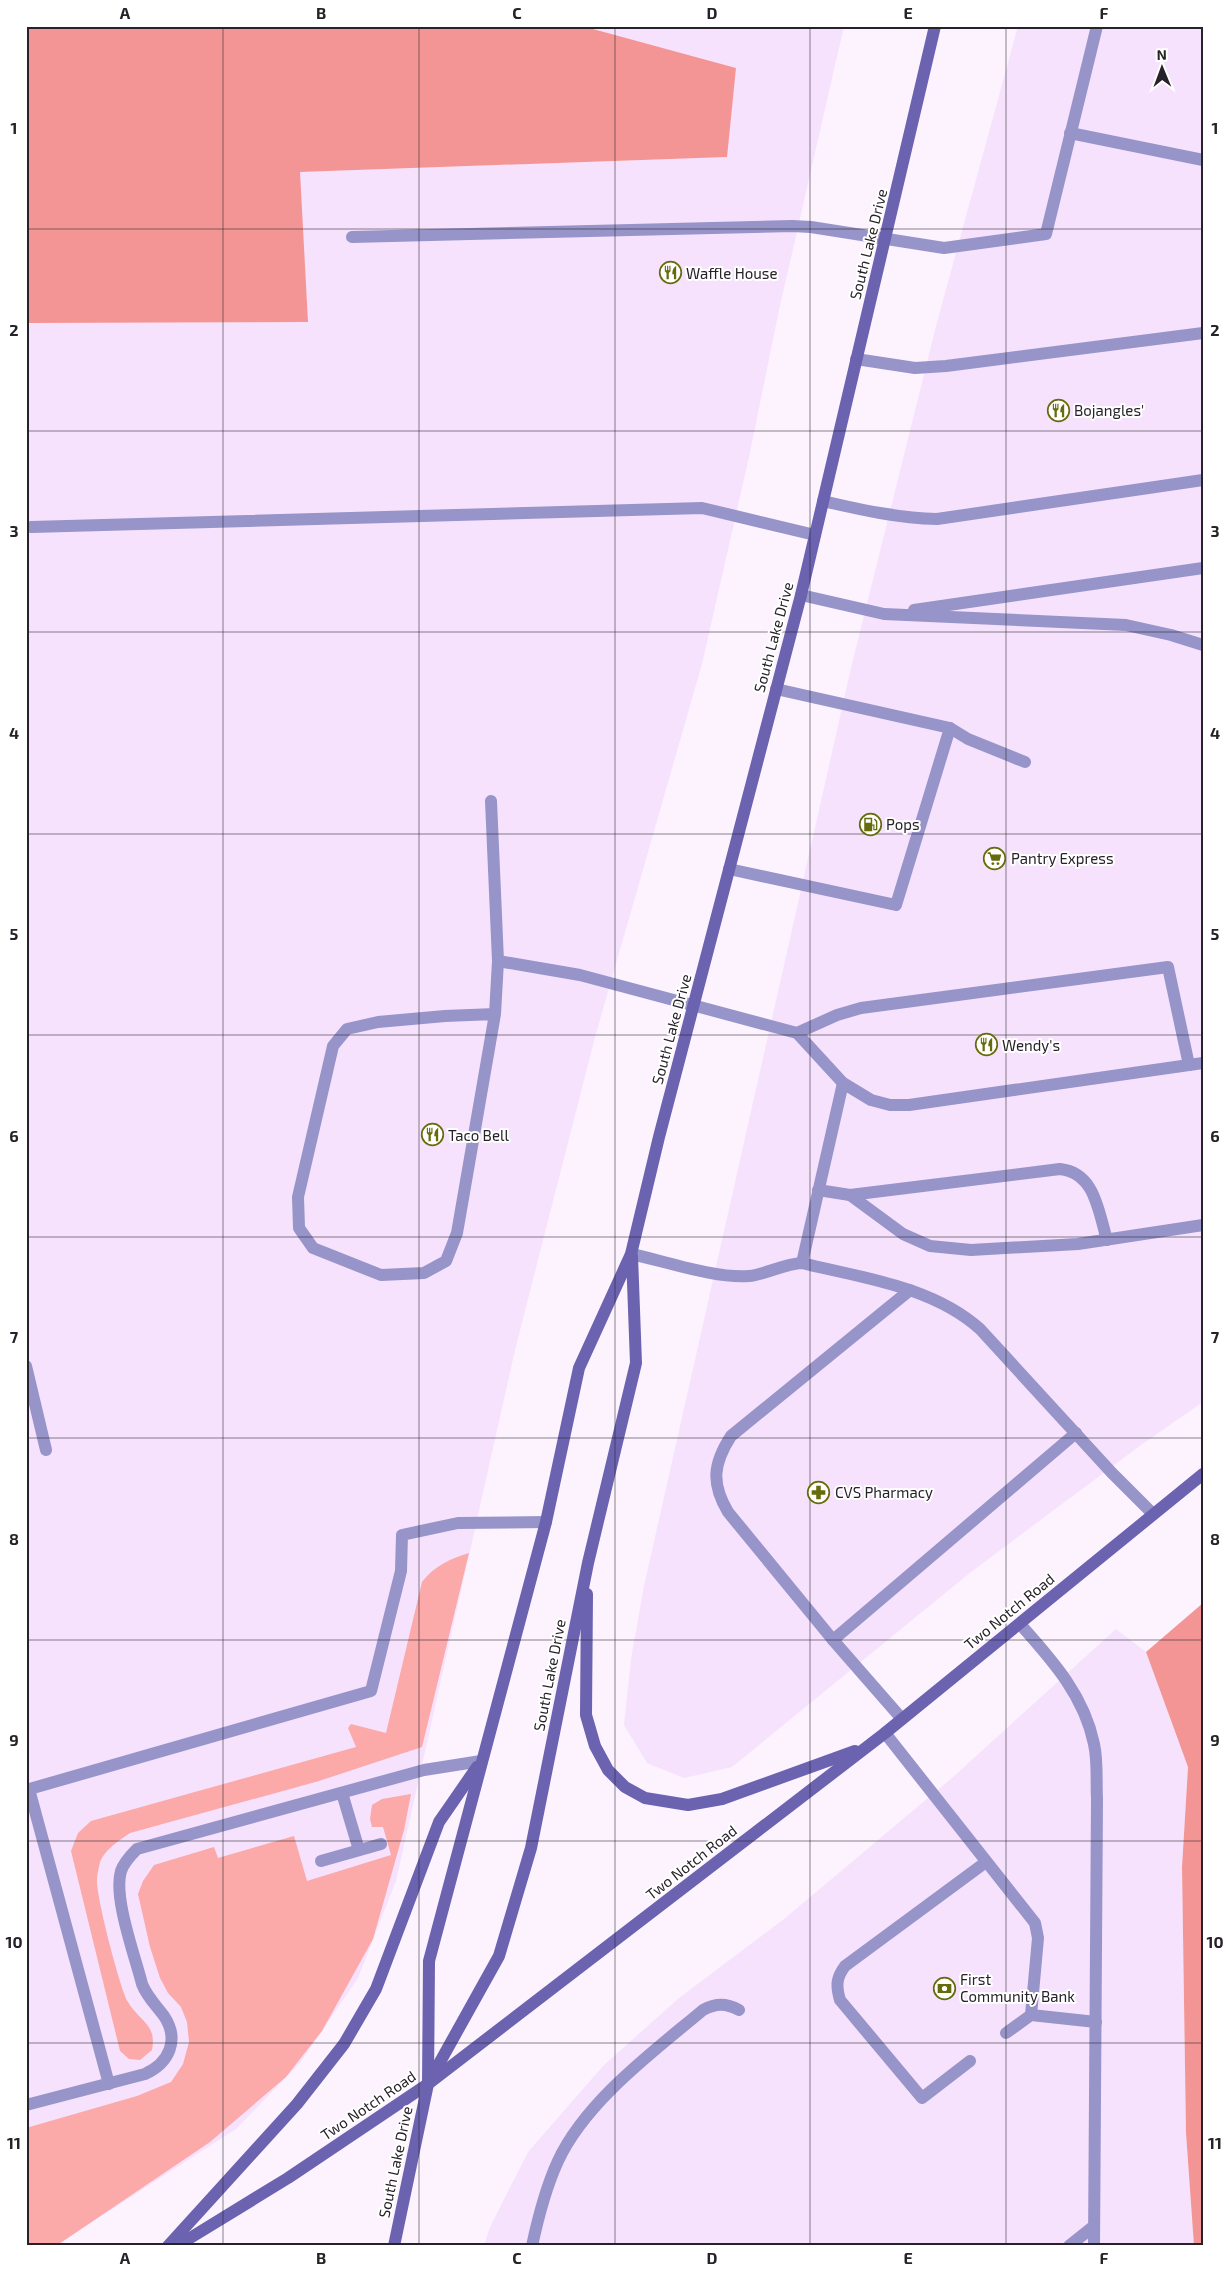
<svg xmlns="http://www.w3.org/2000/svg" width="1229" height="2272" font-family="'Exo 2',sans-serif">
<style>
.built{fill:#f6e2fc}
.green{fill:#fba9a9}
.forest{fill:#f39595}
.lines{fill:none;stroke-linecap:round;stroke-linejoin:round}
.lane{stroke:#9794c9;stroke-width:12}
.secondary{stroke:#6b62b0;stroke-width:12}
.grid{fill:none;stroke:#272229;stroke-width:1;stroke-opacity:0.55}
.labels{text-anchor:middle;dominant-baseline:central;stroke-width:4;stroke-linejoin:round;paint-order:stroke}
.street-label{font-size:15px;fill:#272229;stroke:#fff}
.poi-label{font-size:15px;fill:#272229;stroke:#fff;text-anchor:start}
.neatline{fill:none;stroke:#272229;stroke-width:2}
.grid-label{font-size:16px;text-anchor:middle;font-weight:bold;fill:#272229}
</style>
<rect width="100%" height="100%" fill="#fcf3ff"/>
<g class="built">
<path d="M 582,26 L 844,26 L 779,310 L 749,457 L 702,664 L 595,1037 L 515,1350 L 396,1881 L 358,1978 L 300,2063 L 236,2129 L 55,2246 L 26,2246 L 26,323 L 308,322 L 299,172 L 726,157 L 736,68 Z"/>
<path d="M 1018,26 L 1203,26 L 1203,1402 L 1141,1445 L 971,1572 L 732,1767 L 684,1778 L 647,1763 L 624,1725 L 631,1659 L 644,1586 L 851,668 L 936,326 Z"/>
<path d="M 1116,1629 L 1146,1652 L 1188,1767 L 1182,1867 L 1186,2133 L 1194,2246 L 484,2246 L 490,2227 L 528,2152 L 603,2066 L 679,1998 L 784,1919 L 953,1777 Z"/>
</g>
<g class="green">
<path d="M 469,1553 L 422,1747 L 319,1781 L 130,1833 C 120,1840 105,1849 100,1862 C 99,1867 97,1875 97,1880 C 96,1896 120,1989 128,2002 C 140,2022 157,2024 152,2050 L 140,2060 L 129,2059 L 120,2051 L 71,1851 L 78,1833 L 91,1821 L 356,1747 L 348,1728 L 351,1724 L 386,1733 L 422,1582 C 434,1566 450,1559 469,1553 Z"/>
<path d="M 411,1794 L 404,1830 L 373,1939 L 322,2031 L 286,2077 L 210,2142 L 56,2246 L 26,2246 L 26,2128 L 137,2096 L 171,2082 L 183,2064 L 189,2042 L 187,2022 L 181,2007 L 168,1993 L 160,1978 L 150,1947 L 138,1894 L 143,1881 L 154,1865 L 214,1847 L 218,1858 L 294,1836 L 307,1881 L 391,1855 L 383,1827 L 372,1827 L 370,1819 L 372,1805 L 382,1799 Z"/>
</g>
<g class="forest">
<path d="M 26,26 L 582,26 L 736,68 L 727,157 L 300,172 L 308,322 L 26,323 Z"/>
<path d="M 1203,1603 L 1203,2246 L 1194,2246 L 1186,2133 L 1182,1867 L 1188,1767 L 1146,1652 Z"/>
</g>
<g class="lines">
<g class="lane">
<path d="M 1070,133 L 1203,160"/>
<path d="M 352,237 L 792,226 L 811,227 L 944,248 L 1046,234 L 1097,26"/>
<path d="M 856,359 L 915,368 L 946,366 L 1203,333"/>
<path d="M 823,501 C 862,510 898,518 937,519 L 1203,480"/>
<path d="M 31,527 L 702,508 L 815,535"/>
<path d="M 801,595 L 884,614 L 1126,625 L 1171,635 L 1203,645"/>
<path d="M 914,610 L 1203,568"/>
<path d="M 950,728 L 968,739 L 1025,762"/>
<path d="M 491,801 L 498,961 L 580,975 L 797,1033 L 843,1083 L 871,1100 L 890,1105 L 909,1105 L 1203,1063"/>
<path d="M 729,869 L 896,905 L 950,728 L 776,689"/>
<path d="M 495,1014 L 445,1016 L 378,1022 L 347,1029 L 333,1046 L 298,1197 L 299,1228 L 313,1248 L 381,1275 L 424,1273 L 446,1261 L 457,1233 L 495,1014 L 498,961"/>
<path d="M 797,1033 L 837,1015 L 861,1008 L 1168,967 L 1189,1065"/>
<path d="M 818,1190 L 850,1195 L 1060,1169 C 1095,1173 1098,1210 1107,1240"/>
<path d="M 850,1195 L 903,1234 L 930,1246 L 971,1250 L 1078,1244 L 1203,1225"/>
<path d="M 631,1254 C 665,1261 716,1279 749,1276 C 767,1274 783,1264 802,1263 C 862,1278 932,1286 980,1329 L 1112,1473 L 1153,1514"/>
<path d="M 802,1263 L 843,1083"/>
<path d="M 26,1366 L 46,1450"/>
<path d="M 1020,1624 C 1052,1660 1084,1695 1094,1744 C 1098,1762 1096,1781 1097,1799 L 1094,2246"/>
<path d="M 833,1640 L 1076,1433"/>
<path d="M 902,1719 L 833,1640 L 728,1512 C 711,1483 713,1464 731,1436 L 910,1290"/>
<path d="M 885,1733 L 1035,1923 L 1038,1938 L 1031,2015"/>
<path d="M 29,1789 L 109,2084"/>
<path d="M 26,1790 L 371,1691 L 401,1571 L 402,1535 L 458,1523 L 546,1522"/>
<path d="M 342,1793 L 359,1850"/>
<path d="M 321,1861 L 381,1844"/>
<path d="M 1006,2033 L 1031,2015 L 1096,2022"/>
<path d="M 970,2061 L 922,2098 L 840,2000 C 836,1986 836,1978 845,1966 L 986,1862"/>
<path d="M 26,2105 L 145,2074 C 169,2063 180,2040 164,2016 C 156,2005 147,1997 142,1984 C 135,1956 113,1897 121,1871 C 124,1862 131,1855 137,1849 L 424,1770 L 481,1761"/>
<path d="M 532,2246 C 538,2218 546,2187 558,2161 C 586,2101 653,2052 703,2010 C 716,2003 726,2003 739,2010"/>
<path d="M 1069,2246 L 1094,2226"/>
</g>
<g class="secondary">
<path d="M 587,1594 L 586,1715 L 595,1746 L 608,1770 L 625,1787 L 645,1798 L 688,1805 L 722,1799 L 855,1751"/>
<path d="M 430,2080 L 499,1956 L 531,1848 L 588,1563 L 636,1363 L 632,1256"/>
<path d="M 168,2246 L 297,2104 L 344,2044 L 376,1989 L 439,1822 L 477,1767"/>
<path d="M 177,2246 L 288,2178 L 428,2084 L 885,1733 L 1203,1474"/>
<path d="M 394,2246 L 428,2084 L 429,1961 L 546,1522 L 579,1368 L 631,1254 L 659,1137 L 801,595 L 935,26"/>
</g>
</g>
<path class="grid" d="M 223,26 L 223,2246M 419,26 L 419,2246M 615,26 L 615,2246M 810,26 L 810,2246M 1006,26 L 1006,2246M 26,229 L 1203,229M 26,431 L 1203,431M 26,632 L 1203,632M 26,834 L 1203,834M 26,1035 L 1203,1035M 26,1237 L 1203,1237M 26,1438 L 1203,1438M 26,1640 L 1203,1640M 26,1841 L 1203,1841M 26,2043 L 1203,2043"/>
<defs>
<symbol id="restaurant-ring" viewBox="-11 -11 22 22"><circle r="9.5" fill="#fff" stroke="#666b0c" stroke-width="1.5"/><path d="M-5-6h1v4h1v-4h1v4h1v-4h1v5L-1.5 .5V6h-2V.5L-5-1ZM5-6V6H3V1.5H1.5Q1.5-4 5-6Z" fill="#666b0c"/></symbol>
<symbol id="fuel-ring" viewBox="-11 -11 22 22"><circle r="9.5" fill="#fff" stroke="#666b0c" stroke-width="1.5"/><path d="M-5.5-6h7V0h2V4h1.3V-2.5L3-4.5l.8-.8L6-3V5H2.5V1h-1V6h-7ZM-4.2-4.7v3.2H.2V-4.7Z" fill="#666b0c"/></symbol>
<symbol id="supermarket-ring" viewBox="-11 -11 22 22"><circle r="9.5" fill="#fff" stroke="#666b0c" stroke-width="1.5"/><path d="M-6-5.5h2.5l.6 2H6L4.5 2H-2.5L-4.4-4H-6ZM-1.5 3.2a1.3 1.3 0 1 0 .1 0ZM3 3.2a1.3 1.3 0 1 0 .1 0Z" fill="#666b0c"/></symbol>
<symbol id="pharmacy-ring" viewBox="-11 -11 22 22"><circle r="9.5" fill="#fff" stroke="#666b0c" stroke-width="1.5"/><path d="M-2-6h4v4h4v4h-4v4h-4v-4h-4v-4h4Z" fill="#666b0c"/></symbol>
<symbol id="bank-ring" viewBox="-11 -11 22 22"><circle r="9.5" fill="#fff" stroke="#666b0c" stroke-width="1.5"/><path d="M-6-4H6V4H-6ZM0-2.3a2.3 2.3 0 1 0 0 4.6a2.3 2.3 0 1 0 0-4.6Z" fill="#666b0c"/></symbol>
</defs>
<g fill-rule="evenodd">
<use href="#restaurant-ring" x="658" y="260" width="25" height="25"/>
<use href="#restaurant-ring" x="1046" y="398" width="25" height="25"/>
<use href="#fuel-ring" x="858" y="812" width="25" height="25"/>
<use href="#supermarket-ring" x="982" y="846" width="25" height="25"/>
<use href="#restaurant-ring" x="974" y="1032" width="25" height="25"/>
<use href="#restaurant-ring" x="420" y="1122" width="25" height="25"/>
<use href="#pharmacy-ring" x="806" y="1480" width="25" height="25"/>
<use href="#bank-ring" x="932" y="1976" width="25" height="25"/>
</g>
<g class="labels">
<g class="street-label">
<text transform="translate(868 244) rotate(-76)">South Lake Drive</text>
<text transform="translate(773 637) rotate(-75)">South Lake Drive</text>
<text transform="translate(671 1029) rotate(-75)">South Lake Drive</text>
<text transform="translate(1009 1611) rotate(-39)">Two Notch Road</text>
<text transform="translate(549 1675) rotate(-79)">South Lake Drive</text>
<text transform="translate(691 1862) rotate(-38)">Two Notch Road</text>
<text transform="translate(368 2105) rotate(-34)">Two Notch Road</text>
<text transform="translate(395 2162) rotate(-78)">South Lake Drive</text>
</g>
<g class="poi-label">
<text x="686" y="273">Waffle House</text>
<text x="1074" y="410">Bojangles'</text>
<text x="886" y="824">Pops</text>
<text x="1011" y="858">Pantry Express</text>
<text x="1002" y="1045">Wendy's</text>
<text x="448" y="1135">Taco Bell</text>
<text x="835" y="1492">CVS Pharmacy</text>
<text x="960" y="1979">First<tspan x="960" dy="17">Community Bank</tspan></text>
</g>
</g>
<rect width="1229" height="2272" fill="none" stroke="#ffffff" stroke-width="55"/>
<g transform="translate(1162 68) rotate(359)" stroke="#ffffff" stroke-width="4" paint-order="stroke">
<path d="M0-4L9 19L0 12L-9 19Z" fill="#272229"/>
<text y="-8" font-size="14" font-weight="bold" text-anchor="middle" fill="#272229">N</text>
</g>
<rect x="28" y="28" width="1174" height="2216" class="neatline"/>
<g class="grid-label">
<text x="125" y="19">A</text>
<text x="321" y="19">B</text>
<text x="517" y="19">C</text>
<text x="712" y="19">D</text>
<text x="908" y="19">E</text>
<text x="1104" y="19">F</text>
<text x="14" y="134">1</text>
<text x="1215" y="134">1</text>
<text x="14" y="336">2</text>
<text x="1215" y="336">2</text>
<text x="14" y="537">3</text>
<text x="1215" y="537">3</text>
<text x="14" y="739">4</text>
<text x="1215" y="739">4</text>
<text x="14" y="940">5</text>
<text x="1215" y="940">5</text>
<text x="14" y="1142">6</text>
<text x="1215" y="1142">6</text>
<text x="14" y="1343">7</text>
<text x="1215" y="1343">7</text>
<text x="14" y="1545">8</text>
<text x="1215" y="1545">8</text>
<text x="14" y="1746">9</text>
<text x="1215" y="1746">9</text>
<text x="14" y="1948">10</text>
<text x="1215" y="1948">10</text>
<text x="14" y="2149">11</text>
<text x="1215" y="2149">11</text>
<text x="125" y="2264">A</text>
<text x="321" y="2264">B</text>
<text x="517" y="2264">C</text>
<text x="712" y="2264">D</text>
<text x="908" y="2264">E</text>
<text x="1104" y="2264">F</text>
</g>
</svg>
